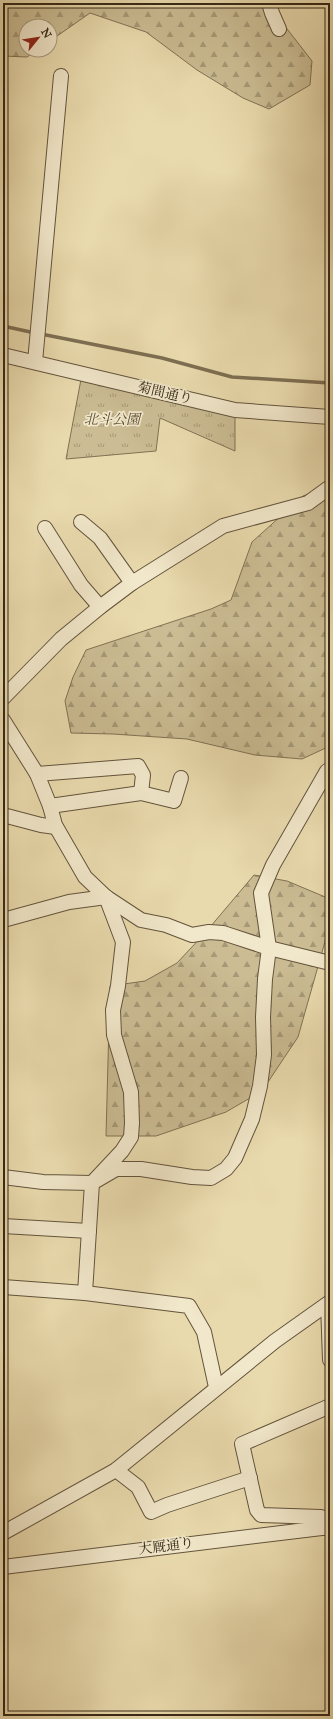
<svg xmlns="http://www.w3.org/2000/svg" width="333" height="1719" font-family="'IM FELL Great Primer','Noto Serif JP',serif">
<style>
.grass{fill:url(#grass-tufts);stroke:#807254}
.forest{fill:url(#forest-firs);stroke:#807254}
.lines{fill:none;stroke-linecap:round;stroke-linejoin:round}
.stream{stroke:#7d6e52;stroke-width:3.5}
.minor-casing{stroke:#63543c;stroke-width:16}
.minor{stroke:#f1e7ca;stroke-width:14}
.labels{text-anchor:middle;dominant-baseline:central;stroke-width:3.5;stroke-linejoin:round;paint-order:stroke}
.street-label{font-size:14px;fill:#362816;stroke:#f1e7ca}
.park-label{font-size:14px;font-style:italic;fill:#5b4d35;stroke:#f1e7ca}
</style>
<defs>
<pattern id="grass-tufts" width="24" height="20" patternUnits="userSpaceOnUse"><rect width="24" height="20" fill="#cbbc93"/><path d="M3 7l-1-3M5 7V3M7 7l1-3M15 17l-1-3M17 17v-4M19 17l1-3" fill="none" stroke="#a69977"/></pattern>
<pattern id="forest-firs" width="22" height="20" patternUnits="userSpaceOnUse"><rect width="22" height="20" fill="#cbbc93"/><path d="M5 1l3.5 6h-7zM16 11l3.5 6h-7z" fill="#a69977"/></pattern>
</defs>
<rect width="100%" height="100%" fill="#e9daad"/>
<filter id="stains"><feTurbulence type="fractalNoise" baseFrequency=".005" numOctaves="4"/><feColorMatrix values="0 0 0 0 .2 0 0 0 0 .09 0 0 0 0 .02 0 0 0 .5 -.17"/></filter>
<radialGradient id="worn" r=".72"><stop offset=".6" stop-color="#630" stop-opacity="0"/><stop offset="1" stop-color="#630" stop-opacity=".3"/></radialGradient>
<path class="grass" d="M 82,374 L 235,410 L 235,451 L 160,418 L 156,451 L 66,459 Z"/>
<g class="forest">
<path d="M 3,3 L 267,3 L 312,61 L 310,85 L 269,109 L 243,98 L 197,70 L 146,32 L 90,13 L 50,41 L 50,26 L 26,26 L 26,50 L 37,50 L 27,57 L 3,56 Z"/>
<path d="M 330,486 L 330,746 L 302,759 L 255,755 L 187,739 L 113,734 L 71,733 L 65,701 L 73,677 L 86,650 L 211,609 L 231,600 L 252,542 L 303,496 Z"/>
<path d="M 254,875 L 287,881 L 330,899 L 330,924 L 298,1037 L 262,1091 L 226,1112 L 156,1136 L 106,1136 L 110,986 L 145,981 L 177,963 L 205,933 Z"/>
</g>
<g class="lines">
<g class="stream">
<path d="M 3,326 L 35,333"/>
<path d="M 41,334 L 162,358 L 232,377 L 330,383"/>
</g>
<defs>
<g id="minor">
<path d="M 269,3 L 272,13 L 279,29"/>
<path d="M 3,355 L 235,410 L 330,417"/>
<path d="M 35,362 L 61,76"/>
<path d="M 81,522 L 100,538 L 132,583"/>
<path d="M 45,528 L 81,585 L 100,607"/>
<path d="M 3,698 L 61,639 L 100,607 L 132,583 L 223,526 L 308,503 L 330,487"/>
<path d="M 3,720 L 37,774 L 50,806 L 55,825 L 85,877 L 106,897 L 141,920 L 166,925 L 192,935 L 209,932 L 223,933 L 269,948 L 330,963"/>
<path d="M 37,774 L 138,766 L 143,775 L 141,793"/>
<path d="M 50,806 L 141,793 L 174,801 L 181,778"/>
<path d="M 3,815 L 41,825 L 56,827"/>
<path d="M 7,919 L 69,902 L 106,897"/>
<path d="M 3,1177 L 43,1182 L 92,1183 L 116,1169 L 141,1169 L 192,1177 L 211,1178 L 226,1169 L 235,1158 L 252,1119 L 260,1086 L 264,1055 L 263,1017 L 265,979 L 269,948 L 261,893 L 273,865 L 327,771 L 330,770"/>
<path d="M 3,1226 L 89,1231"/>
<path d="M 3,1287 L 85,1293 L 189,1306 L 204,1332 L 216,1387"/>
<path d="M 85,1293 L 92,1183 L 122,1151 L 131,1137 L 132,1123 L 131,1092 L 114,1035 L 113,1010 L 118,986 L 123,942 L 106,897"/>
<path d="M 328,1304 L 330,1360"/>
<path d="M 116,1470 L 138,1487 L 151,1512 L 167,1505 L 250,1478"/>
<path d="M 323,1528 L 321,1517 L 261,1515 L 257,1510 L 242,1444 L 330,1406"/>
<path d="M 3,1533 L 116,1470 L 275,1341 L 330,1302"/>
<path d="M 3,1567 L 330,1527"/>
</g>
</defs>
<use href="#minor" class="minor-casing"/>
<use href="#minor" class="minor"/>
</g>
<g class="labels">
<g class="street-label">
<text transform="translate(165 393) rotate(13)">菊間通り</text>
<text transform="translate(166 1546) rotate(-7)">大厩通り</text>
</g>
<g class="park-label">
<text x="112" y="419">北斗公園</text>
</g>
</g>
<rect width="333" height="1719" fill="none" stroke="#e9daad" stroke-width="16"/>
<rect x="4" y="4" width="325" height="1711" fill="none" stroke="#362816" stroke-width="2"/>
<rect x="8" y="8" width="317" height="1703" fill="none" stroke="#362816"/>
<g transform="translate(38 38) rotate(60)"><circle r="19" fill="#f1e7ca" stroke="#a69b82"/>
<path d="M0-3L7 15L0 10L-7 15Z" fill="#8f2418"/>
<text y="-6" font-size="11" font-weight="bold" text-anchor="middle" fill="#362816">N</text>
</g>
<rect width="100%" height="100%" filter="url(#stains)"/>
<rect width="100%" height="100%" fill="url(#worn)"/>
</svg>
